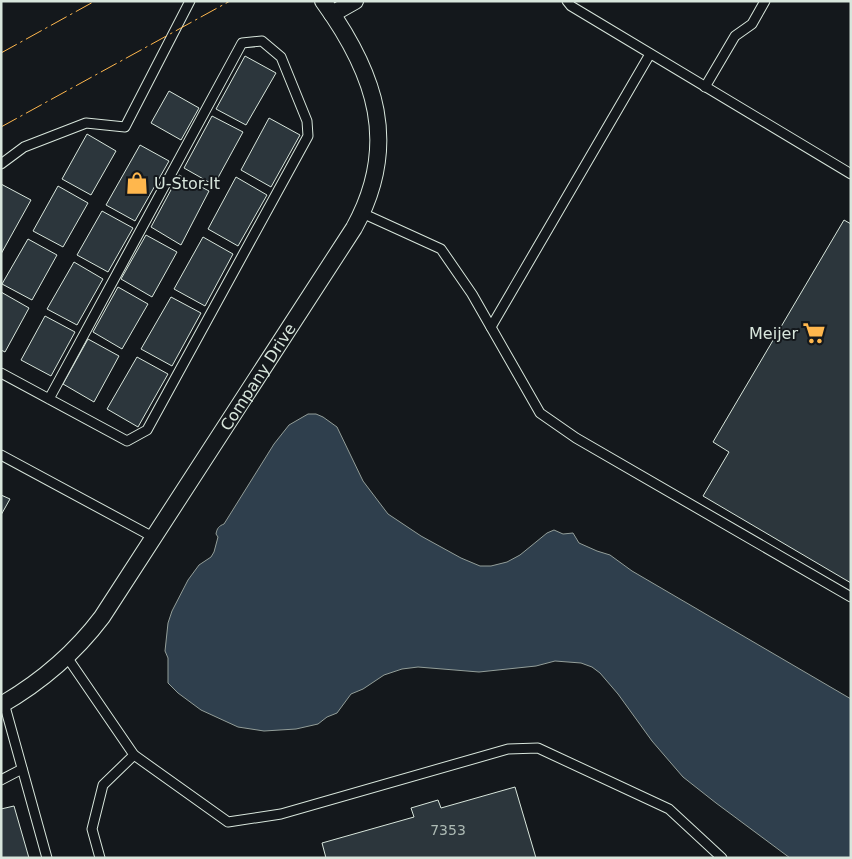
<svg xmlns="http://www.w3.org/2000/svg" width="852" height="859" font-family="'DejaVu Sans',sans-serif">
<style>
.water{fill:#2f3f4d;stroke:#939e99}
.building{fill:#2c363c;stroke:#d8e6dc}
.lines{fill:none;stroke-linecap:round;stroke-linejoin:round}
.lane-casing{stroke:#d8e6dc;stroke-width:11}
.street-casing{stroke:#d8e6dc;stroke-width:18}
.lane{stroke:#14181c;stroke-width:9}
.street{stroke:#14181c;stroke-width:16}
.power{stroke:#ffb74d;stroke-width:1;stroke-dasharray:18 4 2.5 4;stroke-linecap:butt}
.labels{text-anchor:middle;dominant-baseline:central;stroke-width:4;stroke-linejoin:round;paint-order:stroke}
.number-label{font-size:14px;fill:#adbab4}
.poi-label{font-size:16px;fill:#d8e6dc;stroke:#14181c;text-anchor:start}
.street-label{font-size:16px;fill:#d8e6dc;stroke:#14181c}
</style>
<rect width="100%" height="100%" fill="#14181c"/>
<path class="water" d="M 308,414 L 316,414 L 323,417 L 337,427 L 363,481 L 388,514 L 421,536 L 461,558 L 480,566 L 491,566 L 507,562 L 520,555 L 547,533 L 554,530 L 563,534 L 573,533 L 579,543 L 597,551 L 610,555 L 632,571 L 851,699 L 851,858 L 790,858 L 716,803 L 683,777 L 652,741 L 618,694 L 600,673 L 592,667 L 581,663 L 555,661 L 536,666 L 479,672 L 418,667 L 402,669 L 384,675 L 363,689 L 351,694 L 337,713 L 327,717 L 318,724 L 296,729 L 264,731 L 238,727 L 201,710 L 178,693 L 168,683 L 168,658 L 165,651 L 168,623 L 172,611 L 188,580 L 199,565 L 211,557 L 214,552 L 218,537 L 216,534 C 217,528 219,526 224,524 L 274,444 L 289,425 Z"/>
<g class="building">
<path d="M 245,56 L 276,73 L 246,125 L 216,109 Z"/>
<path d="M 169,91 L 199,108 L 181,140 L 151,123 Z"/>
<path d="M 212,116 L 243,132 L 214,185 L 184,168 Z"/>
<path d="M 269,118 L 300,135 L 271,187 L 241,170 Z"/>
<path d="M 87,134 L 116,151 L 91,195 L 62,179 Z"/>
<path d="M 140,145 L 169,161 L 135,221 L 106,205 Z"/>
<path d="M 179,175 L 209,191 L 181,245 L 151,227 Z"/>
<path d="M 236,177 L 267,195 L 238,246 L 208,229 Z"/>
<path d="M 1,184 L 31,200 L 1,254 Z"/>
<path d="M 58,186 L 88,203 L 63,247 L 33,231 Z"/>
<path d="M 102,211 L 133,228 L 108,272 L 77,255 Z"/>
<path d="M 844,220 L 851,224 L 851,583 L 703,496 L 729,452 L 713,442 Z"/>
<path d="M 146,235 L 177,252 L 152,297 L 121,279 Z"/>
<path d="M 203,237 L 233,254 L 205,306 L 174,289 Z"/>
<path d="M 28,239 L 57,255 L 32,300 L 2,284 Z"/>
<path d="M 74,262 L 103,279 L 77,325 L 47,309 Z"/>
<path d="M 118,287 L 148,304 L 122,349 L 93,332 Z"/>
<path d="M 1,292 L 29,308 L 5,352 L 1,350 Z"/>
<path d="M 171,297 L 201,313 L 172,366 L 141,349 Z"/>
<path d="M 45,316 L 75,332 L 51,376 L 21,360 Z"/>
<path d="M 88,339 L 119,356 L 94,402 L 63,384 Z"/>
<path d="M 137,357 L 168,374 L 138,427 L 107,409 Z"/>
<path d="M 1,495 L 10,499 L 1,515 Z"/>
<path d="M 515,787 L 536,858 L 326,858 L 322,843 L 414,817 L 411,808 L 438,800 L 441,808 Z"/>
<path d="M 14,806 L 29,858 L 1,858 L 1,809 Z"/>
</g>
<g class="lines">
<defs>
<g id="lane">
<path d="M 567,1 L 571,6 L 851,174"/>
<path d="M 705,87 L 735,36 L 752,24 L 765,1"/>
<path d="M 1,164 L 24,147 L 86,123 L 125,127 L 190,1"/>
<path d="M 362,213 L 441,249 L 472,294 L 540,413 L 576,438 L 851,597"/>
<path d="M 491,327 L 650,54"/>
<path d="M 1,373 L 127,441 L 147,430 L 308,136 L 307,121 L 281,57 L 262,41 L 242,43 L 49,399"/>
<path d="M 1,455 L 153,537"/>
<path d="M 67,657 L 134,755 L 228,822 L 281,814 L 508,749 L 538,748 L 669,809 L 722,858"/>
<path d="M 4,703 L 47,858"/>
<path d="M 1,780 L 22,769"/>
<path d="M 100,858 L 92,829 L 103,785 L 134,755"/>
</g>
<g id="street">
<path d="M 332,14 L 355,1"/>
<path id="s1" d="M 1,705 C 41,682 74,654 102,617 L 354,228 C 400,145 376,74 323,1"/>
</g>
</defs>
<use href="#lane" class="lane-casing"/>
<use href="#street" class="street-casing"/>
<use href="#lane" class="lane"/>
<use href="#street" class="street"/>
<g class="power">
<path d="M 1,53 L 95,1"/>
<path d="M 1,127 L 230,1"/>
</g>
</g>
<defs>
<symbol id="shop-bare" viewBox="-9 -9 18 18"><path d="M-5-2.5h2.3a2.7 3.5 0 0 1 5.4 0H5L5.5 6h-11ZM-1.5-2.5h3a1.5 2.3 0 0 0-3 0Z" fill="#ffb74d" stroke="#14181c" stroke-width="2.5" paint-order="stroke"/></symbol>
<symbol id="supermarket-bare" viewBox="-9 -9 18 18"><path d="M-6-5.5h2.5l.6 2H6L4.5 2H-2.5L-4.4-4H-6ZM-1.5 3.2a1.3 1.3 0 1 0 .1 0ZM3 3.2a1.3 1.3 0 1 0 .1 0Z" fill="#ffb74d" stroke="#14181c" stroke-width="2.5" paint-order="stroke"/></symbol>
</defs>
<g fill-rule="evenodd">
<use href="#shop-bare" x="121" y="167" width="32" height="32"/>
<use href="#supermarket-bare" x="798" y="317" width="32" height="32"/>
</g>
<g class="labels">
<g class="number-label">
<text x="448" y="830">7353</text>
</g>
<g class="poi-label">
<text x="154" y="183">U-Stor-It</text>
<text x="798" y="333" text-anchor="end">Meijer</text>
</g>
<g class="street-label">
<text stroke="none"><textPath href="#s1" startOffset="421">Company Drive</textPath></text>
</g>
</g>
<rect width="852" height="859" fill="none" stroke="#d8e6dc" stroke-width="5"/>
</svg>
